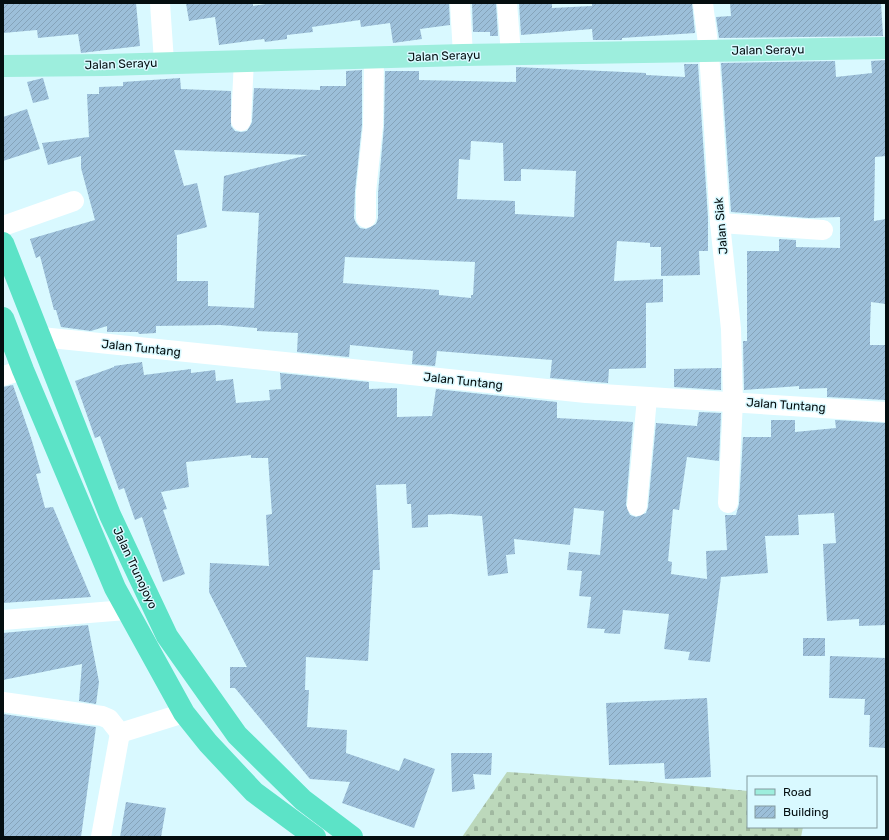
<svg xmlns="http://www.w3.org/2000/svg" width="889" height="840" font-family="Rubik,sans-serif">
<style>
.cemetery{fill:url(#cemetery-stones)}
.building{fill:url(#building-hatch);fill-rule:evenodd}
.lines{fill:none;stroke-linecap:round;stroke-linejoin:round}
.minor{stroke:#fff;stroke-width:20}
.major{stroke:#9deedd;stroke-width:22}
.highway{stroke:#5ce3c7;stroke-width:22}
.labels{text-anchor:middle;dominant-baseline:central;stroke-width:3;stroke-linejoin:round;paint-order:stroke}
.street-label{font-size:12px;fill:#040e10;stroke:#d9f9ff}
</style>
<defs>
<pattern id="cemetery-stones" width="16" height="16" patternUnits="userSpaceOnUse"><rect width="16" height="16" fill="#bcd8bb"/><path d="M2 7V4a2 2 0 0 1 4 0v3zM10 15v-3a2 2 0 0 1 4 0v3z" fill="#a0b8a0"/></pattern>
<pattern id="building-hatch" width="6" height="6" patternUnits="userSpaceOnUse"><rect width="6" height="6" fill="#9cbfd9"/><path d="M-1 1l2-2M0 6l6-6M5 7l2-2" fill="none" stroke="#85a3b9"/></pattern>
</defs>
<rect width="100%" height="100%" fill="#d9f9ff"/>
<path class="cemetery" d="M 507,772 L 641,781 L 748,791 L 748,827 L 803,827 L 801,837 L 462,837 Z"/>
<g class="building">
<path d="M 3,3 L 136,3 L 140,46 L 81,53 L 78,34 L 38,38 L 37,30 L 3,33 Z"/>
<path d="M 186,3 L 253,3 L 253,6 L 273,3 L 449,3 L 450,25 L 420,29 L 422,39 L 393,43 L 390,23 L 361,27 L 360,20 L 312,27 L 313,32 L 287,35 L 287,39 L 265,42 L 264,39 L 219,45 L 215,17 L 189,21 Z"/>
<path d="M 472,3 L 496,3 L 498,36 L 490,36 L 490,32 L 473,32 Z"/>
<path d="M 519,3 L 552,3 L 552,8 L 592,6 L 592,3 L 692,3 L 695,33 L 622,38 L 622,40 L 593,40 L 592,29 L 521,35 Z"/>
<path d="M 730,3 L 881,3 L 883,36 L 719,38 L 716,17 L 731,16 Z"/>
<path d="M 886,60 L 886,156 L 875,157 L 874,221 L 886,219 L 886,304 L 871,302 L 870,328 L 870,345 L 886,345 L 886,400 L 827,397 L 827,388 L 799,389 L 799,386 L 744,390 L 743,341 L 747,341 L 747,251 L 779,251 L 779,239 L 796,240 L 796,247 L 840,248 L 840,217 L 809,218 L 731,212 L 721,63 L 835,61 L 836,77 L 872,73 L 871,61 Z"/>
<path d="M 684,64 L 698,64 L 708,218 L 708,251 L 699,251 L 700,275 L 661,276 L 661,247 L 650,247 L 650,243 L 617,241 L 614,281 L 663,279 L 663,302 L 646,303 L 646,368 L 609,369 L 608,383 L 550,378 L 552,360 L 437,351 L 435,366 L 412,364 L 413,351 L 350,345 L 349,357 L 297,352 L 298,333 L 257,331 L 257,328 L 220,325 L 156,326 L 156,333 L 139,334 L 138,332 L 107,332 L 107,326 L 91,331 L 61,327 L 56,310 L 54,310 L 40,256 L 36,258 L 30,239 L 95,220 L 81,168 L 81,156 L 48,165 L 42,143 L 89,137 L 87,94 L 99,94 L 99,87 L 123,86 L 123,82 L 180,78 L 181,89 L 231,91 L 231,126 L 235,131 L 241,132 L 247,131 L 252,122 L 254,88 L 320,90 L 320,86 L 346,86 L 346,71 L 362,70 L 362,125 L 355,191 L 354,218 L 356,223 L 360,228 L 366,229 L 376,224 L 378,218 L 378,193 L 384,126 L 385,71 L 419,71 L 419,80 L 516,82 L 516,67 L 646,73 L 646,75 L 685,77 ZM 471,141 L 503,143 L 504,181 L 521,181 L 521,169 L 576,171 L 574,217 L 515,214 L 515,201 L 457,199 L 459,159 L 470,160 ZM 174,150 L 308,155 L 224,176 L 222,211 L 259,213 L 254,308 L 208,306 L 208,281 L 177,281 L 177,235 L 207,227 L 197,183 L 184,186 ZM 345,257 L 475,262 L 473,295 L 471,295 L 471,298 L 439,295 L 439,290 L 343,283 Z"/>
<path d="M 43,78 L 49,99 L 33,103 L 27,82 Z"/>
<path d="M 27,109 L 40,149 L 3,161 L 3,117 Z"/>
<path d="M 142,362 L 144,375 L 191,369 L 191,373 L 215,370 L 216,381 L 233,379 L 236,403 L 270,400 L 269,390 L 281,389 L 280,373 L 369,382 L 369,389 L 397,388 L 397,417 L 432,416 L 436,389 L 557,402 L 557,418 L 633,422 L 626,505 L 630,515 L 636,517 L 646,513 L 648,507 L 656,423 L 697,426 L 699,412 L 721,413 L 719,461 L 687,457 L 679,510 L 673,509 L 668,561 L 672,562 L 671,574 L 707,579 L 706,551 L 727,550 L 725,515 L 736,515 L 739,504 L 743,437 L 771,437 L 771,420 L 795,420 L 795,432 L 836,428 L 835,420 L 886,423 L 886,625 L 859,626 L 859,619 L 827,621 L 823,544 L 836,543 L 834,513 L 798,515 L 799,535 L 765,536 L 768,573 L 721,577 L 710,662 L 688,660 L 690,652 L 664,649 L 669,614 L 623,610 L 620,634 L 604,633 L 605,629 L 587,628 L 591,597 L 579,596 L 582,571 L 567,570 L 569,552 L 600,555 L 604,511 L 574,508 L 570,545 L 514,539 L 515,554 L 506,555 L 508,573 L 488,576 L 482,516 L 451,514 L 428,515 L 428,527 L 412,528 L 411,504 L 407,504 L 406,484 L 376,485 L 380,570 L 373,570 L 368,661 L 306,657 L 305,690 L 309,690 L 307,727 L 347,730 L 346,753 L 399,771 L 404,758 L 435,769 L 414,828 L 342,803 L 350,782 L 310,779 L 235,688 L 230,688 L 230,667 L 247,667 L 209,592 L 210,563 L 269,566 L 266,515 L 272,514 L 268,458 L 251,458 L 251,455 L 186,462 L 189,487 L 161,492 L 167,509 L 163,510 L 185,574 L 163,582 L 142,517 L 135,520 L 124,488 L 119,490 L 100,436 L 95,438 L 75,381 L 114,367 L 114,366 Z"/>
<path d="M 721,368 L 721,390 L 674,387 L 674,369 Z"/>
<path d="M 13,385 L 32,441 L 41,473 L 36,474 L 45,508 L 53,507 L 91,597 L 3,603 L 3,387 Z"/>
<path d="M 88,625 L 99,682 L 96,704 L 79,701 L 82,664 L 3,680 L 3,633 Z"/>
<rect x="803" y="638" width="22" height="18"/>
<path d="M 830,656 L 886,658 L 886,748 L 869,747 L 870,715 L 864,715 L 865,699 L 829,698 Z"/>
<path d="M 707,698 L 711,777 L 665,779 L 664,763 L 609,765 L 606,703 Z"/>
<path d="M 3,714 L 96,727 L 81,837 L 3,837 Z"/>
<path d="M 451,753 L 492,753 L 491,775 L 473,774 L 475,789 L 452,792 Z"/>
<path d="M 126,802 L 166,808 L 161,837 L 120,837 Z"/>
</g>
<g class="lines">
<g class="minor">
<path d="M 160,3 L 164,62"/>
<path d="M 460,3 L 463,55"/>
<path d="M 507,3 L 511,54"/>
<path d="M 703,3 L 709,52 L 720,223 L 731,329 L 733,401 L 728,503"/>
<path d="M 241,121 L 244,60"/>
<path d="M 366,218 L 366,192 L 373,126 L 374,58"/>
<path d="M 720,223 L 823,230"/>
<path d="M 3,226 L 74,201"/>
<path d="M 41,337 L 586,393 L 886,412"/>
<path d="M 3,376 L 23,370"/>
<path d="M 637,506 L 647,398"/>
<path d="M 3,620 L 126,610"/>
<path d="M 3,702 L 102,716 L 109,719 L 120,733 L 184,713"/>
<path d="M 101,837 L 120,733"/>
</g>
<path class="major" d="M 3,66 L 106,65 L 463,55 L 886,48"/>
<g class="highway">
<path d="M 3,243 L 110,515 L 167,636 L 237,735 L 303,800 L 352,837"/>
<path d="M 3,318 L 23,370 L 115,588 L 184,713 L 208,743 L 254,792 L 315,837"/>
</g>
</g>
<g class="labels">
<g class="street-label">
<text transform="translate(768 50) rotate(-1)">Jalan Serayu</text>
<text transform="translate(444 56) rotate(-2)">Jalan Serayu</text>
<text transform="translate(121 64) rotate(-2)">Jalan Serayu</text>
<text transform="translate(721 226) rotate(-95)">Jalan Siak</text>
<text transform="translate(141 348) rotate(6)">Jalan Tuntang</text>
<text transform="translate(463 381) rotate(6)">Jalan Tuntang</text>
<text transform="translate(786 405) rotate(4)">Jalan Tuntang</text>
<text transform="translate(135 568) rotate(65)">Jalan Trunojoyo</text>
</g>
</g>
<rect width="889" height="840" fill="none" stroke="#040e10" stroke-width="8"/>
<rect x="747" y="776" width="130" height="52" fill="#d9f9ff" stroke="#849b9f"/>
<rect x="755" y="789" width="20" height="6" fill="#9deedd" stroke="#849b9f"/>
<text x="783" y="796" font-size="12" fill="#040e10">Road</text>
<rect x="755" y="806" width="20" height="12" fill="url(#building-hatch)" stroke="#849b9f"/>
<text x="783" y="816" font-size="12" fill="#040e10">Building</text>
</svg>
